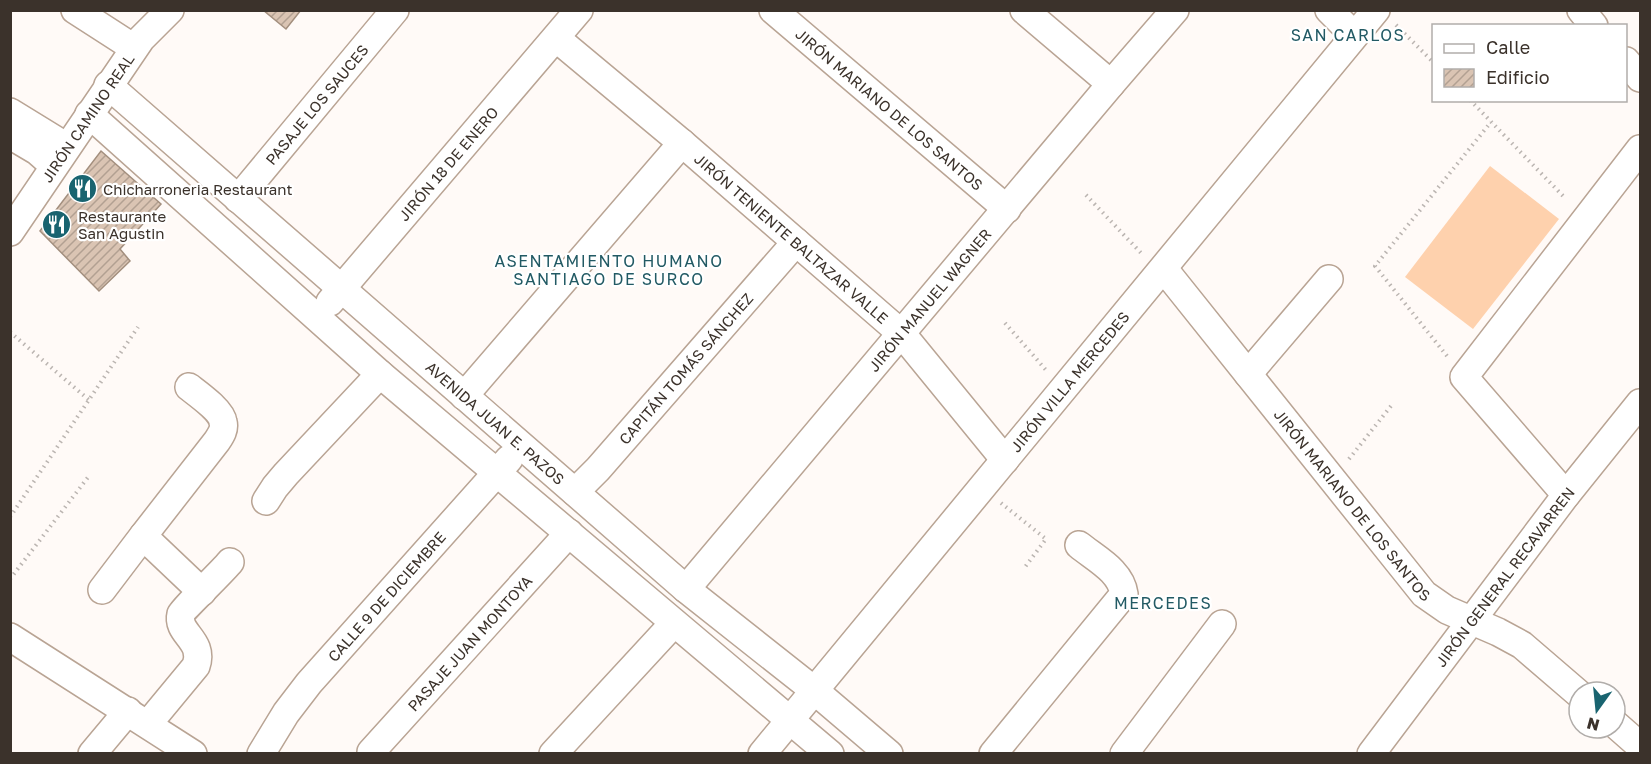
<svg xmlns="http://www.w3.org/2000/svg" width="1651" height="764" font-family="'Golos Text',sans-serif">
<style>
.pitch{fill:#fed1ad}
.building{fill:url(#building-hatch);stroke:#a38f7e;stroke-width:1.5}
.lines{fill:none;stroke-linecap:round;stroke-linejoin:round}
.minor-casing{stroke:#b9a494;stroke-width:30}
.path{stroke:#bbb5b1;stroke-width:4;stroke-dasharray:1.5 4.5;stroke-linecap:butt}
.minor{stroke:#fff;stroke-width:27}
.labels{text-anchor:middle;dominant-baseline:central;stroke-width:4.5;stroke-linejoin:round;paint-order:stroke}
.street-label{font-size:15px;fill:#3b322b;stroke:#fff}
.poi-label{font-size:15px;fill:#3b322b;stroke:#fff;text-anchor:start}
.neighbourhood-label{font-size:16px;letter-spacing:1.5px;fill:#225a64;stroke:#fff}
</style>
<defs>
<pattern id="building-hatch" width="6" height="6" patternUnits="userSpaceOnUse" patternTransform="scale(1.5)"><rect width="6" height="6" fill="#dac4b3"/><path d="M-1 1l2-2M0 6l6-6M5 7l2-2" fill="none" stroke="#b2a092"/></pattern>
</defs>
<rect width="100%" height="100%" fill="#fffaf7"/>
<path class="pitch" d="M 1490,166 L 1559,219 L 1473,329 L 1405,277 Z"/>
<g class="building">
<path d="M 263,10 L 301,10 L 286,29 Z"/>
<path d="M 101,151 L 161,204 L 120,249 L 130,261 L 99,291 L 40,231 Z"/>
</g>
<g class="lines">
<defs>
<g id="minor">
<path d="M 75,10 L 134,48"/>
<path id="s1" d="M 773,10 L 1007,209"/>
<path d="M 1024,10 L 1111,84"/>
<path d="M 1329,10 L 1354,35"/>
<path d="M 1581,10 L 1594,26"/>
<path id="s2" d="M 556,38 L 682,143 L 902,334 L 1005,460"/>
<path d="M 1626,61 L 1640,78"/>
<path id="s3" d="M 108,85 L 686,589 L 815,691 L 889,754"/>
<path d="M 10,112 L 67,147"/>
<path d="M 89,114 L 380,374 L 830,754"/>
<path d="M 10,135 L 37,151 L 54,166"/>
<path id="s4" d="M 238,199 L 395,10"/>
<path id="s5" d="M 10,232 L 141,39 L 170,10"/>
<path id="s6" d="M 1164,269 L 1424,594 L 1447,610 L 1498,632 L 1522,645 L 1579,694"/>
<path id="s7" d="M 330,302 L 579,10"/>
<path d="M 1248,374 L 1329,279"/>
<path d="M 189,387 C 198,394 222,411 223,422 C 225,429 221,435 217,441 L 143,536 L 202,592"/>
<path d="M 464,396 L 682,143"/>
<path id="s8" d="M 575,492 L 598,469 L 796,242"/>
<path d="M 1566,495 L 1464,377 L 1640,149"/>
<path d="M 266,501 L 275,487 L 286,474 L 380,374"/>
<path id="s9" d="M 686,589 L 1111,84 L 1175,10"/>
<path d="M 102,590 L 143,536"/>
<path d="M 10,637 L 193,754"/>
<path d="M 148,724 L 196,666 C 205,640 176,634 181,614 C 183,609 223,571 230,562"/>
<path d="M 1615,724 L 1640,746"/>
<path id="s10" d="M 371,752 L 569,533"/>
<path d="M 92,754 L 128,711"/>
<path id="s11" d="M 261,754 L 286,713 L 309,683 L 509,459"/>
<path d="M 553,754 L 674,623"/>
<path id="s12" d="M 762,754 L 1376,10"/>
<path d="M 993,754 L 1124,594 C 1121,571 1096,559 1079,545"/>
<path d="M 1124,754 L 1222,624"/>
<path id="s13" d="M 1371,754 L 1566,495 L 1640,403"/>
</g>
</defs>
<use href="#minor" class="minor-casing"/>
<g class="path">
<path d="M 1396,25 L 1434,63"/>
<path d="M 1470,100 L 1566,199"/>
<path d="M 1086,195 L 1142,254"/>
<path d="M 1005,323 L 1046,370"/>
<path d="M 10,332 L 89,400"/>
<path d="M 1447,356 L 1375,266 L 1491,122"/>
<path d="M 1349,459 L 1391,406"/>
<path d="M 1001,503 L 1046,539 L 1025,567"/>
<path d="M 10,517 L 138,327"/>
<path d="M 10,579 L 89,476"/>
</g>
<use href="#minor" class="minor"/>
</g>
<defs>
<symbol id="restaurant-disc" viewBox="-11 -11 22 22"><circle r="9.5" fill="#196470" stroke="#fff"/><path d="M-5-6h1v4h1v-4h1v4h1v-4h1v5L-1.5 .5V6h-2V.5L-5-1ZM5-6V6H3V1.5H1.5Q1.5-4 5-6Z" fill="#fff"/></symbol>
</defs>
<g fill-rule="evenodd">
<use href="#restaurant-disc" x="66" y="172" width="33" height="33"/>
<use href="#restaurant-disc" x="40" y="208" width="33" height="33"/>
</g>
<g class="labels">
<g class="street-label">
<text stroke="none"><textPath href="#s4" startOffset="123">PASAJE LOS SAUCES</textPath></text>
<text stroke="none"><textPath href="#s1" startOffset="153">JIRÓN MARIANO DE LOS SANTOS</textPath></text>
<text stroke="none"><textPath href="#s5" startOffset="138">JIRÓN CAMINO REAL</textPath></text>
<text stroke="none"><textPath href="#s7" startOffset="182">JIRÓN 18 DE ENERO</textPath></text>
<text stroke="none"><textPath href="#s2" startOffset="309">JIRÓN TENIENTE BALTAZAR VALLE</textPath></text>
<text stroke="none"><textPath href="#s9" startOffset="378">JIRÓN MANUEL WAGNER</textPath></text>
<text stroke="none"><textPath href="#s8" startOffset="166">CAPITÁN TOMÁS SÁNCHEZ</textPath></text>
<text stroke="none"><textPath href="#s12" startOffset="483">JIRÓN VILLA MERCEDES</textPath></text>
<text stroke="none"><textPath href="#s3" startOffset="514">AVENIDA JUAN E. PAZOS</textPath></text>
<text stroke="none"><textPath href="#s6" startOffset="302">JIRÓN MARIANO DE LOS SANTOS</textPath></text>
<text stroke="none"><textPath href="#s13" startOffset="222">JIRÓN GENERAL RECAVARREN</textPath></text>
<text stroke="none"><textPath href="#s11" startOffset="202">CALLE 9 DE DICIEMBRE</textPath></text>
<text stroke="none"><textPath href="#s10" startOffset="147">PASAJE JUAN MONTOYA</textPath></text>
</g>
<g class="poi-label">
<text x="103" y="189">Chicharroneria Restaurant</text>
<text x="78" y="216">Restaurante<tspan x="78" dy="17">San Agustin</tspan></text>
</g>
<g class="neighbourhood-label">
<text x="1348" y="35">SAN CARLOS</text>
<text x="609" y="261">ASENTAMIENTO HUMANO<tspan x="609" dy="18">SANTIAGO DE SURCO</tspan></text>
<text x="1163" y="603">MERCEDES</text>
</g>
</g>
<rect width="1651" height="764" fill="none" stroke="#3b322b" stroke-width="24"/>
<rect x="1432" y="24" width="195" height="78" fill="#ffffff" stroke="#b1adaa" stroke-width="1.5"/>
<rect x="1444" y="44" width="30" height="9" fill="#ffffff" stroke="#b1adaa" stroke-width="1.5"/>
<text x="1486" y="54" font-size="18" fill="#3b322b">Calle</text>
<rect x="1444" y="69" width="30" height="18" fill="url(#building-hatch)" stroke="#b1adaa" stroke-width="1.5"/>
<text x="1486" y="84" font-size="18" fill="#3b322b">Edificio</text>
<g transform="translate(1597 710) rotate(195)"><circle r="28" fill="#ffffff" stroke="#b1adaa" stroke-width="1.5"/>
<path d="M0-4.5L10 22L0 15L-10 22Z" fill="#196470"/>
<text y="-9" font-size="16" font-weight="bold" text-anchor="middle" fill="#3b322b">N</text>
</g>
</svg>
